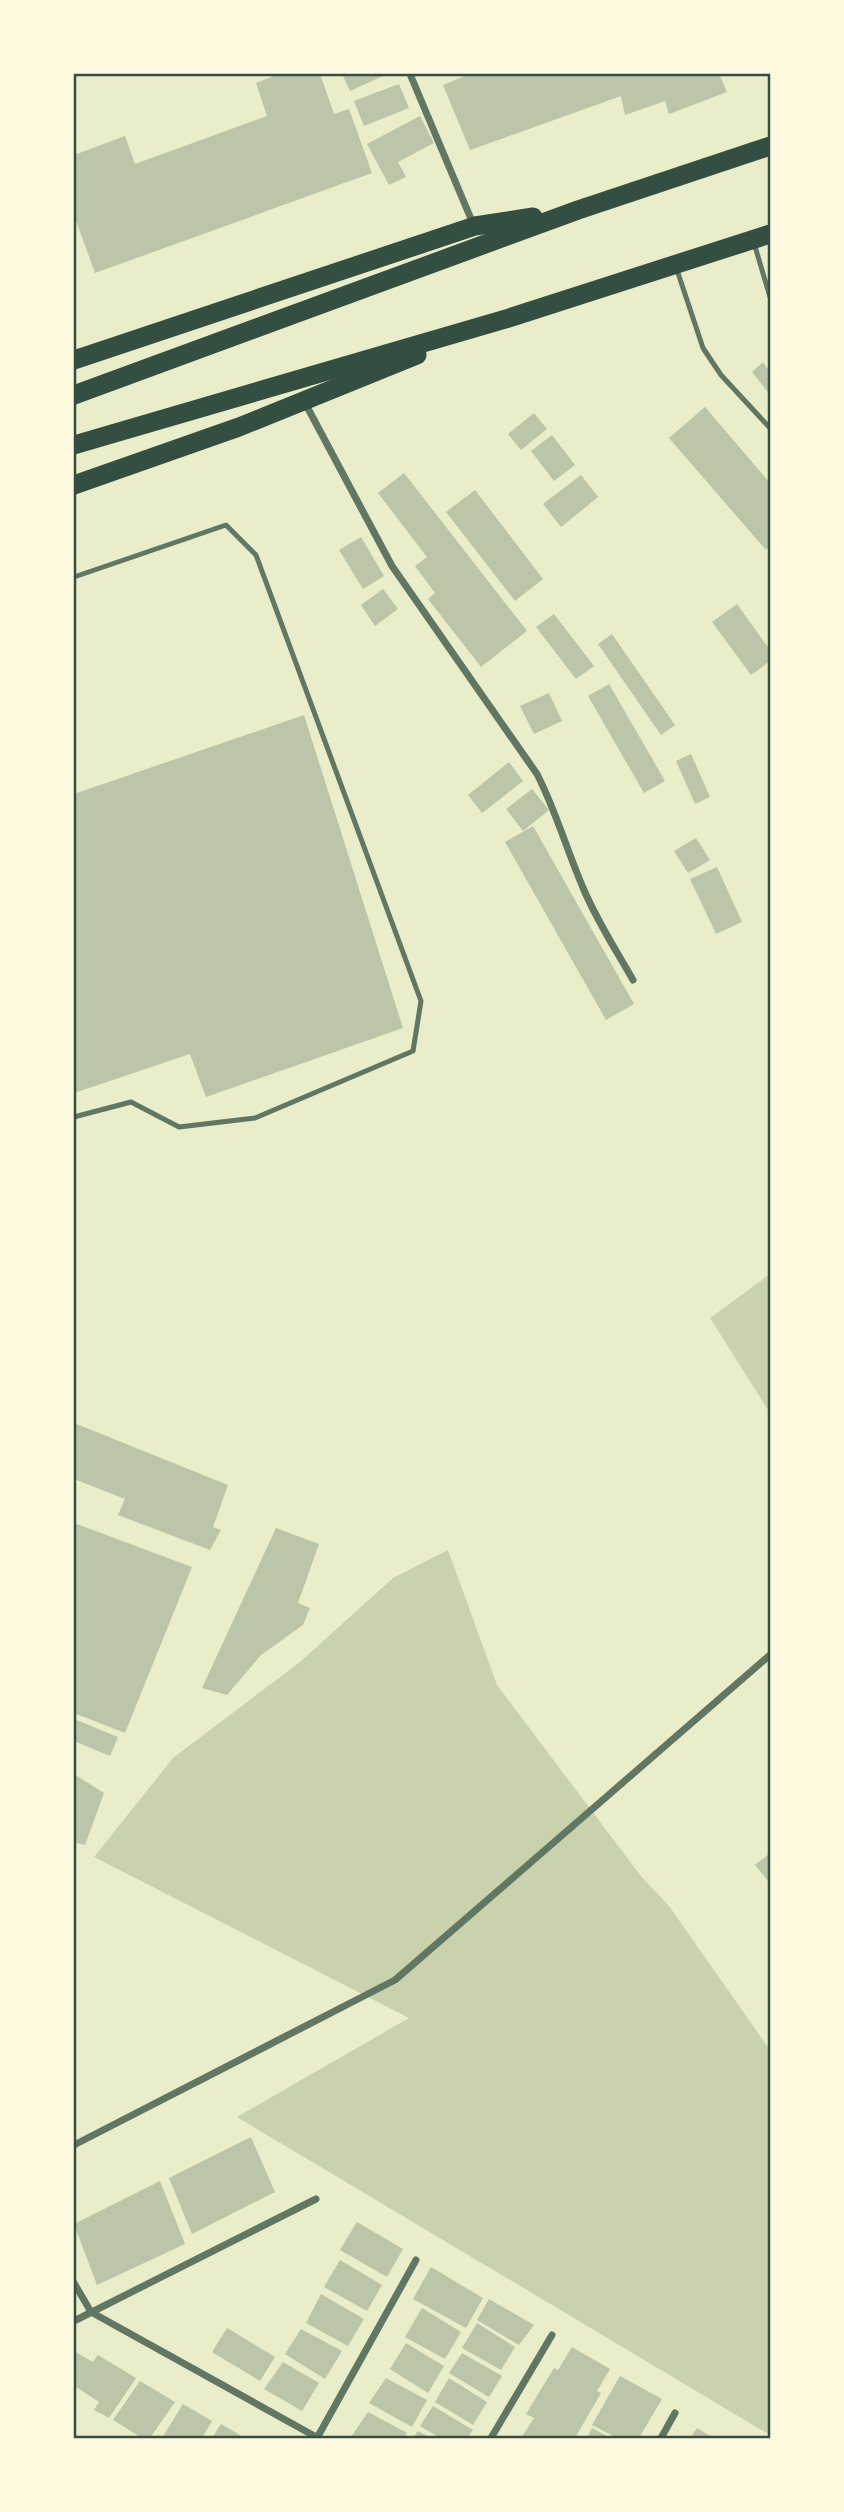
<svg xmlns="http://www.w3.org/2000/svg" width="844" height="2512" font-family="Jost,sans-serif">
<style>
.green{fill:#cad2ad}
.building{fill:#bcc5a7}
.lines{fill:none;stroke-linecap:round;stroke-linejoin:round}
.service{stroke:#617663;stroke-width:5}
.minor{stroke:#617663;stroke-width:7}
.trunk{stroke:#344e41;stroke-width:19}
.neatline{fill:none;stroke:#344e41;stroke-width:2.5}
</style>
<rect width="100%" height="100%" fill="#e9edc9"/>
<g class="green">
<path d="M 770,1274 L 770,1413 L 710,1318 Z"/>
<path d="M 448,1550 L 497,1685 L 640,1875 L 669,1906 L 770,2050 L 770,2435 L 237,2117 L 409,2018 L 94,1857 L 173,1758 L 300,1662 L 393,1578 Z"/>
</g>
<g class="building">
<path d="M 279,74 L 320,74 L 334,114 L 349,109 L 372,173 L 95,273 L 74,215 L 74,155 L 125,136 L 135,164 L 267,116 L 256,83 Z"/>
<path d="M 342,74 L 382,74 L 383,76 L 350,91 Z"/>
<path d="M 470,74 L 719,74 L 727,92 L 669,114 L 665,101 L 625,115 L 621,96 L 470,150 L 443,85 Z"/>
<path d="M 399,84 L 409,108 L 364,126 L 354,101 Z"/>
<path d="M 420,116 L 434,143 L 398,162 L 406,177 L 389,185 L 367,144 Z"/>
<path d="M 763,362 L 770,372 L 770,395 L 752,372 Z"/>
<path d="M 705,407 L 770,483 L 770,546 L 766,550 L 669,438 Z"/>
<path d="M 534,413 L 547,429 L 521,450 L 508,434 Z"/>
<path d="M 552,435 L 575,465 L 554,481 L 531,451 Z"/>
<path d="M 404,473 L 527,631 L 481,667 L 428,599 L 435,593 L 415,566 L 427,557 L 378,493 Z"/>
<path d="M 581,475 L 598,497 L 561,527 L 543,504 Z"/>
<path d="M 475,490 L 543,579 L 515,601 L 446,512 Z"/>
<path d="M 361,537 L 384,576 L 363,589 L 339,550 Z"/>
<path d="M 383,589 L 398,609 L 375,626 L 361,605 Z"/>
<path d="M 737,604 L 770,650 L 770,661 L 751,675 L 712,622 Z"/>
<path d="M 554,614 L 594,666 L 576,679 L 536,627 Z"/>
<path d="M 612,634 L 675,725 L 661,735 L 598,644 Z"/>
<path d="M 609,684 L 665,781 L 644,793 L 588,696 Z"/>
<path d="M 549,693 L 562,721 L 534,734 L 520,706 Z"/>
<path d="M 304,715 L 403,1028 L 206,1097 L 190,1054 L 74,1093 L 74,794 Z"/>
<path d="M 691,754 L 710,797 L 695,804 L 676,761 Z"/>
<path d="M 509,762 L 523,781 L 482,813 L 468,795 Z"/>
<path d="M 532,789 L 549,810 L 523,831 L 506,809 Z"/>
<path d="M 533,826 L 634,1004 L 606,1020 L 505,842 Z"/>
<path d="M 696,838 L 710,860 L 688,873 L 674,851 Z"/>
<path d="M 717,867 L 742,922 L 716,934 L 690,879 Z"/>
<path d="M 74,1423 L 228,1485 L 213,1527 L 221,1530 L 210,1550 L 118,1515 L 125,1499 L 74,1479 Z"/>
<path d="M 74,1523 L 192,1567 L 125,1733 L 74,1713 Z"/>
<path d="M 276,1528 L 319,1544 L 298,1603 L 310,1608 L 303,1625 L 261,1655 L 227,1695 L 202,1688 Z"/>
<path d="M 74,1719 L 118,1737 L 110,1756 L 74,1741 Z"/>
<path d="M 74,1774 L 104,1793 L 85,1845 L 74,1842 Z"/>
<path d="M 770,1853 L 770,1883 L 755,1865 Z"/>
<path d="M 251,2137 L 275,2192 L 192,2234 L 169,2178 Z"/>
<path d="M 160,2181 L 185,2244 L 97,2285 L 74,2224 Z"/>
<path d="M 357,2222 L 403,2249 L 387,2277 L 340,2250 Z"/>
<path d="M 340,2260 L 382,2285 L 367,2311 L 324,2287 Z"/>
<path d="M 431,2267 L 483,2298 L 466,2328 L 413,2299 Z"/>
<path d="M 321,2294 L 364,2319 L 348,2346 L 306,2323 Z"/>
<path d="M 489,2299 L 534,2325 L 519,2345 L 477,2320 Z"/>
<path d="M 422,2308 L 461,2332 L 445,2359 L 405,2337 Z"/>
<path d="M 477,2323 L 515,2347 L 501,2370 L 462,2348 Z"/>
<path d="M 227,2328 L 275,2357 L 260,2381 L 212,2352 Z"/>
<path d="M 301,2329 L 342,2351 L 325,2379 L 285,2354 Z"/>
<path d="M 406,2343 L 444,2366 L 428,2393 L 390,2369 Z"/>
<path d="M 572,2347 L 610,2369 L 597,2391 L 601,2393 L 575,2438 L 521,2438 L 534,2418 L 526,2414 L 554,2368 L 558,2370 Z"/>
<path d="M 74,2351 L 93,2362 L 98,2355 L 136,2378 L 109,2418 L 94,2410 L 99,2402 L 76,2387 L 74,2391 Z"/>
<path d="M 462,2353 L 502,2376 L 489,2397 L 449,2373 Z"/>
<path d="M 283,2362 L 319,2383 L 302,2411 L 264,2389 Z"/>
<path d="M 620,2376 L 662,2399 L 639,2438 L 617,2438 L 592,2425 Z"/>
<path d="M 386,2378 L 427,2400 L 412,2427 L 369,2403 Z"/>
<path d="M 449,2378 L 487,2402 L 473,2425 L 435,2402 Z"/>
<path d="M 140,2381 L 175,2402 L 150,2438 L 142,2438 L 113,2420 Z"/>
<path d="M 183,2404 L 212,2421 L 202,2438 L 162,2438 Z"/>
<path d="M 433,2406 L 473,2430 L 467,2438 L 440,2438 L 420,2426 Z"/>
<path d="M 368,2412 L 407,2433 L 404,2438 L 351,2437 Z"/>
<path d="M 221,2424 L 245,2438 L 212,2438 Z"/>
<path d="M 592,2428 L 611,2438 L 587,2438 Z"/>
<path d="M 697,2428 L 714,2438 L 690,2438 Z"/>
<path d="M 418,2431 L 431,2438 L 413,2438 Z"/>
</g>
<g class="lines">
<g class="service">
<path d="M 754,243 L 770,297"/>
<path d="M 676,267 L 703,348 L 721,375 L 770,428"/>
<path d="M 74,577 L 226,525 L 256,555 L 421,1001 L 413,1051 L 255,1118 L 179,1127 L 131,1102 L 74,1117"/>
</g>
<g class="minor">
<path d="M 410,74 L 474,226"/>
<path d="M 304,401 L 392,566 L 537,774 C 556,811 567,851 584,890 C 597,921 616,950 633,980"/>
<path d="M 74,2145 L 395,1980 L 770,1655"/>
<path d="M 74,2283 L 91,2312 L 318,2438"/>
<path d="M 74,2321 L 316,2199"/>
<path d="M 317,2438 L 416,2260"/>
<path d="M 491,2438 L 552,2335"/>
<path d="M 661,2438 L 675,2413"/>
</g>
<g class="trunk">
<path d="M 74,360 L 475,226 L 533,217"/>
<path d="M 74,395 L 578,210 L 770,146"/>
<path d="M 74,445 L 509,318 L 770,234"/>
<path d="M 74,485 L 239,427 L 417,355"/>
</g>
</g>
<rect width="844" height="2512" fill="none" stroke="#fefae0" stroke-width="150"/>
<rect x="75" y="75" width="694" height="2362" class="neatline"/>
</svg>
